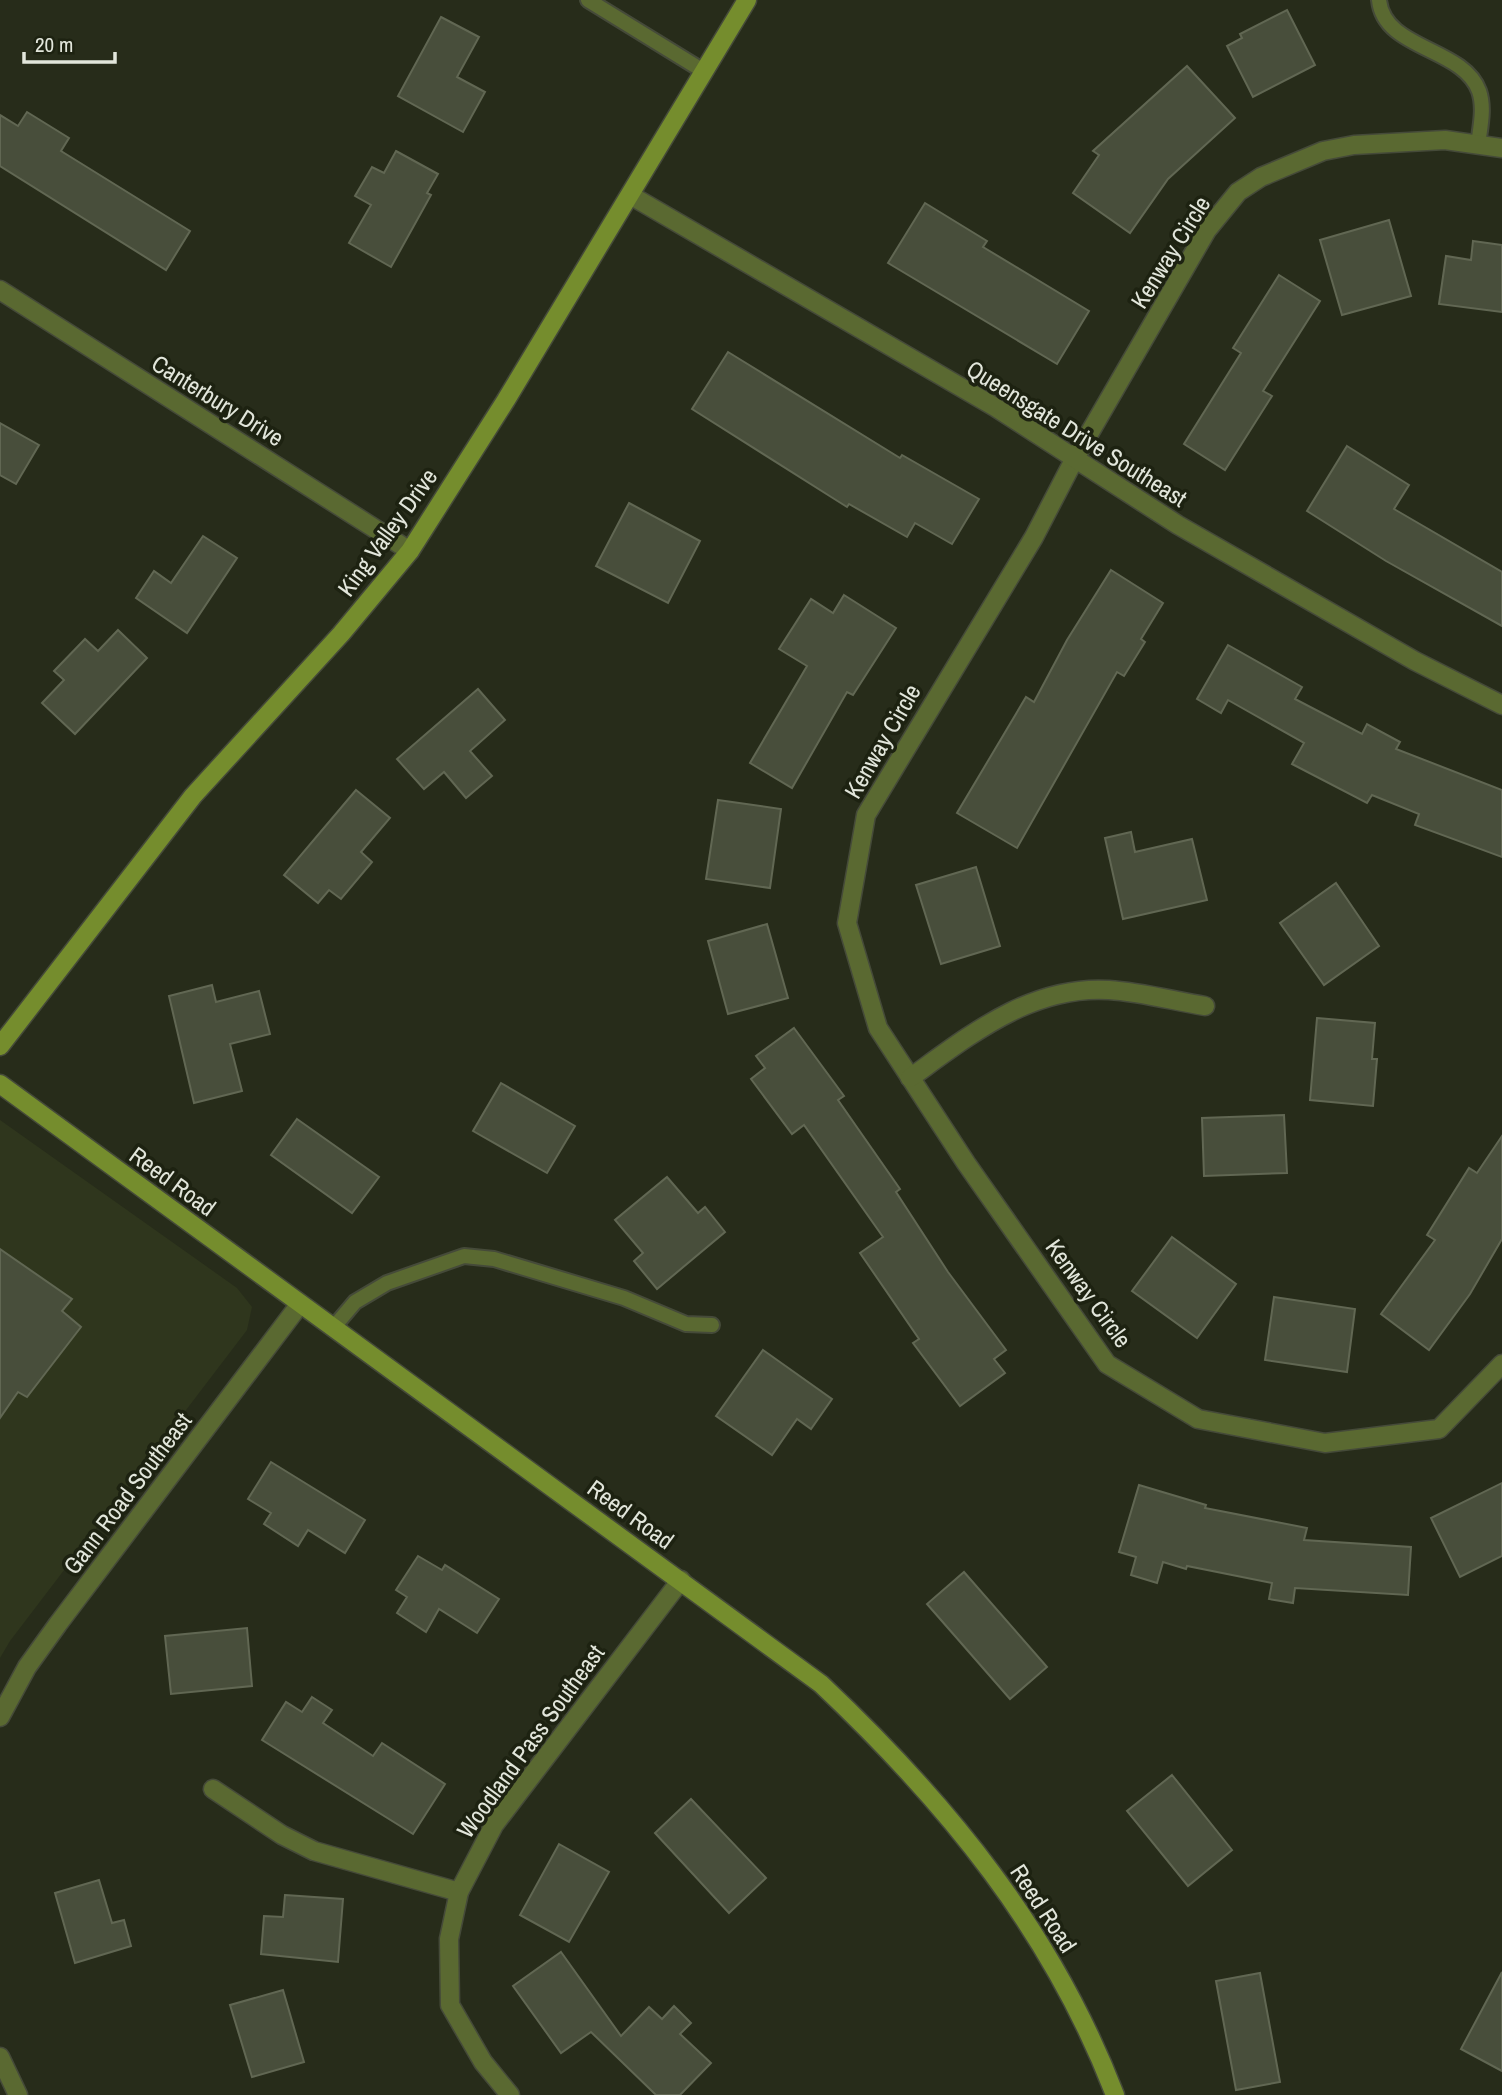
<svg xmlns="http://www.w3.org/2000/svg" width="1502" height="2095" font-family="'Archivo Narrow',sans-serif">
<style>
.built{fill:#2f361d}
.building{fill:#484e3b;stroke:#616753;stroke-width:2}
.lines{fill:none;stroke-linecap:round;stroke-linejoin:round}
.lane-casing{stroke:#454a39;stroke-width:18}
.street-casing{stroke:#454a39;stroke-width:21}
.secondary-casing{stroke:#454a39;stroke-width:21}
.lane{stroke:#5a6931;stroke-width:14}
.street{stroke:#5a6931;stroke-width:18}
.secondary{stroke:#758d2d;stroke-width:18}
.labels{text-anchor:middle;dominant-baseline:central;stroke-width:7;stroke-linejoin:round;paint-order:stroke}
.street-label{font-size:24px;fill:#e2e6db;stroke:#1d2211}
</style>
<rect width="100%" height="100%" fill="#272c1a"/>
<path class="built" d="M 0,1120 L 237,1288 L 252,1307 L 247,1330 L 10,1641 L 0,1658 Z"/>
<g class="building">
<path d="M 1287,10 L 1315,65 L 1253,97 L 1227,46 L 1242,38 L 1240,34 Z"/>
<path d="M 441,17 L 479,37 L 457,77 L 485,92 L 463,132 L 398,96 Z"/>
<path d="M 1187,66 L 1235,118 L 1168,179 L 1130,233 L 1073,193 L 1099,155 L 1093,151 Z"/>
<path d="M 27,112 L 69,138 L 61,151 L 190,231 L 166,270 L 0,166 L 0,115 L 18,126 Z"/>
<path d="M 396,151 L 438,174 L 427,193 L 431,195 L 391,267 L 349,243 L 371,205 L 355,196 L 372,167 L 384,173 Z"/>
<path d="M 925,203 L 987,241 L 983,247 L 1089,311 L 1057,364 L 888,263 Z"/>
<path d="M 1389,220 L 1411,296 L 1342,315 L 1320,240 Z"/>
<path d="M 1473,241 L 1502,245 L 1502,312 L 1439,304 L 1446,256 L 1471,260 Z"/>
<path d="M 1279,275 L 1320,301 L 1263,391 L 1272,396 L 1225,470 L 1184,444 L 1241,353 L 1233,348 Z"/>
<path d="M 728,352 L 900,458 L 902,455 L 979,499 L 952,544 L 915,523 L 907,537 L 849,504 L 847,507 L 692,409 Z"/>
<path d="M 0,423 L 39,445 L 16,484 L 0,475 Z"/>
<path d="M 1347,446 L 1409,485 L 1394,509 L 1502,572 L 1502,626 L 1386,561 L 1307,511 Z"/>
<path d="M 629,503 L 700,541 L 668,603 L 596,566 Z"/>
<path d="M 203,536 L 237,558 L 187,633 L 136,598 L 154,571 L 171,583 Z"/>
<path d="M 1111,570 L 1163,603 L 1141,639 L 1145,642 L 1124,676 L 1117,672 L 1017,848 L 957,813 L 1026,697 L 1034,702 L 1067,640 Z"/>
<path d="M 844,595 L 896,628 L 853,695 L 847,692 L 792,788 L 750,763 L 807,666 L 779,649 L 811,599 L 833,613 Z"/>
<path d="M 118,630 L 147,658 L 75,734 L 42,703 L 64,680 L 54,671 L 85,639 L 98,651 Z"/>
<path d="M 1228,645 L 1302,687 L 1295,699 L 1362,734 L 1367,724 L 1400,742 L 1396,749 L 1502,790 L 1502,857 L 1415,825 L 1419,814 L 1372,795 L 1367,803 L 1292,764 L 1304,743 L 1228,700 L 1221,713 L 1197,699 Z"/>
<path d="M 478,689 L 505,720 L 470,751 L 492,776 L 466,798 L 444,772 L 424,789 L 397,759 Z"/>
<path d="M 356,790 L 390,818 L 361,852 L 372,862 L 341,899 L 329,890 L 318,903 L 284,875 Z"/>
<path d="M 718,800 L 781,809 L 770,888 L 706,879 Z"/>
<path d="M 1131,832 L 1135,852 L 1192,839 L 1207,900 L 1123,919 L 1105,838 Z"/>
<path d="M 976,867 L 1000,946 L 941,964 L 916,885 Z"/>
<path d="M 1336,883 L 1379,946 L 1324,985 L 1280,923 Z"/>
<path d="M 767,924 L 788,998 L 728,1014 L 708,941 Z"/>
<path d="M 212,985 L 216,1002 L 259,991 L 270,1034 L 230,1044 L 242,1091 L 194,1103 L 169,996 Z"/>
<path d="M 1317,1018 L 1375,1023 L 1372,1059 L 1377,1059 L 1373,1106 L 1310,1100 Z"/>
<path d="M 794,1028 L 844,1096 L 838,1100 L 900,1189 L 896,1192 L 948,1272 L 1006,1350 L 994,1359 L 1005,1373 L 960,1406 L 913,1343 L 919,1339 L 860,1253 L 883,1237 L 804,1125 L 792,1134 L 751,1079 L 765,1068 L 756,1056 Z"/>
<path d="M 501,1083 L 575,1126 L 547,1173 L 473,1131 Z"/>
<path d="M 1284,1115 L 1287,1173 L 1204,1176 L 1202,1118 Z"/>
<path d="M 297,1119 L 379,1177 L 352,1213 L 271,1155 Z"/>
<path d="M 1502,1136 L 1502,1239 L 1470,1294 L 1429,1350 L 1381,1314 L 1435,1240 L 1427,1235 L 1469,1168 L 1477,1173 Z"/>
<path d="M 667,1177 L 698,1213 L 705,1207 L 725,1232 L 657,1289 L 634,1261 L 643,1253 L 615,1220 Z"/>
<path d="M 1172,1237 L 1236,1284 L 1197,1338 L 1132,1291 Z"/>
<path d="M 0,1249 L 72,1299 L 62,1311 L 81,1327 L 27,1397 L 18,1392 L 0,1418 Z"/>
<path d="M 1274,1297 L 1355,1309 L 1347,1372 L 1265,1360 Z"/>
<path d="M 763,1350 L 832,1399 L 811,1429 L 797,1419 L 772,1455 L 716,1416 Z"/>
<path d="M 271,1462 L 365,1520 L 345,1553 L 308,1530 L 298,1546 L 264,1524 L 271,1513 L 248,1499 Z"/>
<path d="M 1502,1483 L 1502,1556 L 1460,1577 L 1431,1518 Z"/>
<path d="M 1139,1485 L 1206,1505 L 1205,1508 L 1307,1528 L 1304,1540 L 1411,1547 L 1408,1595 L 1295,1588 L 1293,1603 L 1269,1599 L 1272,1583 L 1187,1566 L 1186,1569 L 1163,1562 L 1157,1583 L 1131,1575 L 1136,1557 L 1119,1552 Z"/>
<path d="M 418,1556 L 442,1570 L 445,1565 L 499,1599 L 477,1633 L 439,1609 L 426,1632 L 397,1613 L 407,1597 L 396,1590 Z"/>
<path d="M 964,1572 L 1047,1667 L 1010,1699 L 927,1604 Z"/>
<path d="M 247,1628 L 252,1686 L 171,1694 L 165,1636 Z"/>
<path d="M 312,1697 L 332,1710 L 323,1723 L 373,1756 L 382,1743 L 445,1784 L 413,1834 L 262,1740 L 286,1702 L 302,1712 Z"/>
<path d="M 1172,1775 L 1232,1850 L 1188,1886 L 1127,1811 Z"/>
<path d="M 691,1799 L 766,1878 L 729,1913 L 655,1833 Z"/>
<path d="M 559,1844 L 609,1872 L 569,1942 L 520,1915 Z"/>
<path d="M 99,1880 L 112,1923 L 124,1920 L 131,1946 L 75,1963 L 55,1893 Z"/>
<path d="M 285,1895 L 343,1899 L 338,1962 L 261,1954 L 264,1916 L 283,1917 Z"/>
<path d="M 561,1952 L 621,2036 L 649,2007 L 662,2019 L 674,2006 L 691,2023 L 680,2034 L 711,2063 L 680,2095 L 656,2095 L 591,2032 L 561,2053 L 513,1986 Z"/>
<path d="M 1502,1972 L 1502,2071 L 1461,2049 Z"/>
<path d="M 1260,1973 L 1280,2082 L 1236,2090 L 1216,1981 Z"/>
<path d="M 283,1990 L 304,2062 L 252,2077 L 230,2005 Z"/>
</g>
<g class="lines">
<defs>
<g id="lane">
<path d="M 588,0 L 705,72"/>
<path d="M 1379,0 C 1384,50 1463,47 1479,91 C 1485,108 1480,128 1478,145"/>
<path d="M 333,1328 L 355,1302 L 387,1283 L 464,1256 L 494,1259 L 624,1298 L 686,1324 L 712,1325"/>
</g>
<g id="street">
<path d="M 1502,148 L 1445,140 L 1354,145 L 1323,151 L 1261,177 L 1238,192 L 1207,230 L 1075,458 L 1034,537 L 866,815 L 847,923 L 878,1028 L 966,1163 L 1107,1364 L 1198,1419 L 1325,1443 L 1439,1429 L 1502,1364"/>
<path d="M 630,195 L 995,407 L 1178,525 L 1415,661 L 1502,705"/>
<path d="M 0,290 L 410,551"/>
<path d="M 910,1078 C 970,1035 1031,985 1109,990 C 1141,992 1174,1001 1205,1006"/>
<path d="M 0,1717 L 27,1667 L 58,1624 L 300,1304"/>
<path d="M 213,1789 L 282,1835 L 314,1851 L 459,1892"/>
<path d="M 0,2057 L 18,2095"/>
<path d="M 510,2095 L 483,2062 L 450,2005 L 449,1939 L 459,1892 L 494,1825 L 681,1580"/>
</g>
<g id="secondary">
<path d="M 0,1046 L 193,796 L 341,634 L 410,551 L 506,400 L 747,0"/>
<path d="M 0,1084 L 821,1684 C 948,1804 1052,1931 1115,2095"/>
</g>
</defs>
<use href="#lane" class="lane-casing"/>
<use href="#street" class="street-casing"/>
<use href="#secondary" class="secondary-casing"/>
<use href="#lane" class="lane"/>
<use href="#street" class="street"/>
<use href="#secondary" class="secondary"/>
</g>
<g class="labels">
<g class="street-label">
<text transform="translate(1170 252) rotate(-58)">Kenway Circle</text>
<text transform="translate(218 400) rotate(32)">Canterbury Drive</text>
<text transform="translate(1077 433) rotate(32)">Queensgate Drive Southeast</text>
<text transform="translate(387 532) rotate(-54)">King Valley Drive</text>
<text transform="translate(882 741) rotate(-60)">Kenway Circle</text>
<text transform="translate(173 1181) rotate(36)">Reed Road</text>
<text transform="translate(1089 1293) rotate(54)">Kenway Circle</text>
<text transform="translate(127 1493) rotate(-53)">Gann Road Southeast</text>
<text transform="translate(631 1514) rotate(36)">Reed Road</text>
<text transform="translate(530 1741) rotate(-54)">Woodland Pass Southeast</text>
<text transform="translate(1044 1908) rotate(57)">Reed Road</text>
</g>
</g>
<path d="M24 52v10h91v-10" fill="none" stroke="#e2e6db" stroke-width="3.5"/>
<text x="35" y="52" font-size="21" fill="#e2e6db" stroke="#1d2211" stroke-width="5" paint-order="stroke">20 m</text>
</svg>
